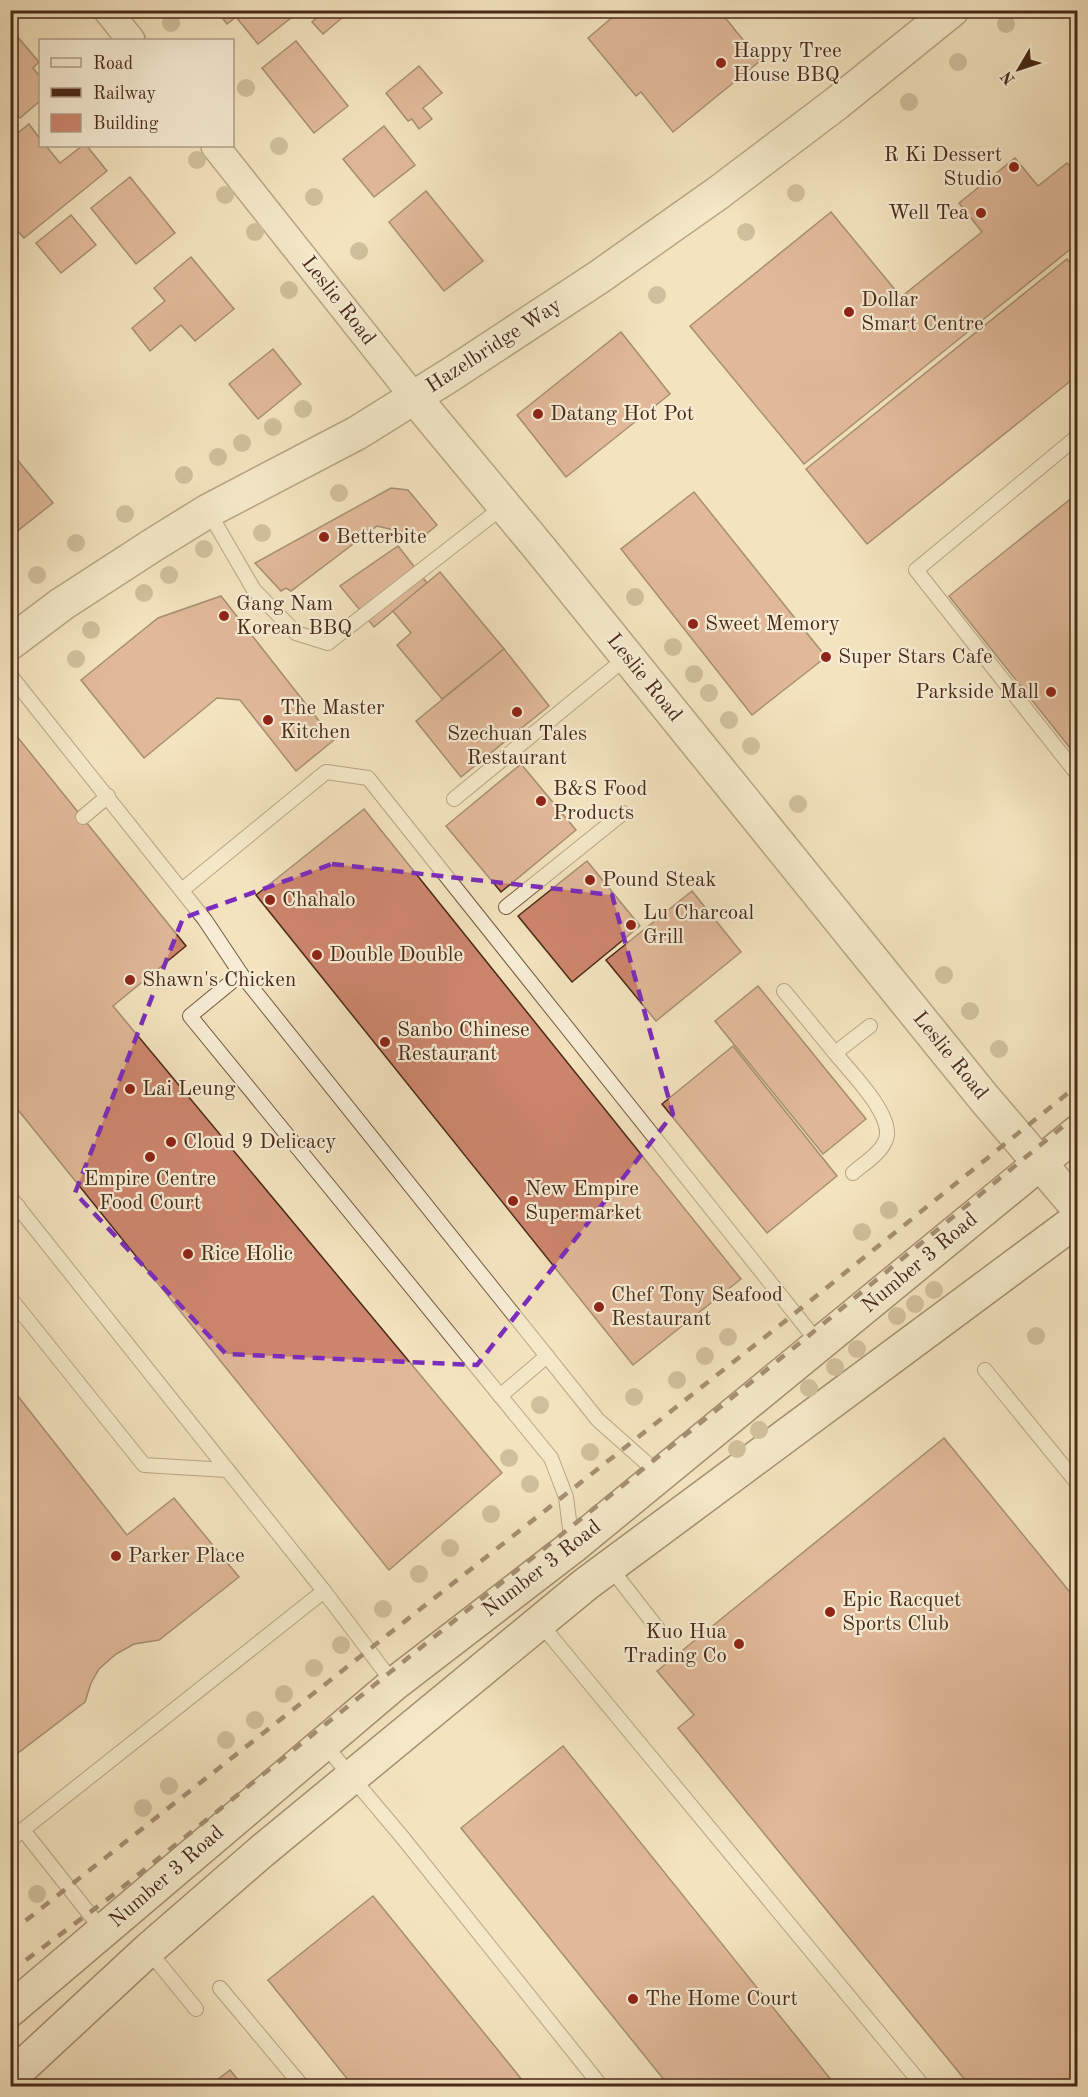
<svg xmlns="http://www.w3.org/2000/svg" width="1088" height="2097" font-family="'Old Standard TT',serif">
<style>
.building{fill:#cd866e;stroke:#492918;stroke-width:1.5}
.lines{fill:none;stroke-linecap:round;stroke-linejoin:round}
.service-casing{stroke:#745842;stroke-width:16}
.minor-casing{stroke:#745842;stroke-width:30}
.tertiary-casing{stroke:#745842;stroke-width:36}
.secondary-casing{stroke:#492918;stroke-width:36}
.service{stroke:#f7edd5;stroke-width:14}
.minor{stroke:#f7edd5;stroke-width:27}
.tertiary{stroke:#f7edd5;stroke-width:33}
.secondary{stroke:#f7edd5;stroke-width:33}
.rail{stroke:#492918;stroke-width:4.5;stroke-dasharray:10 10;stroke-linecap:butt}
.tree{fill:#a79273}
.marked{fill:none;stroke:#7b2cbf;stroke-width:4.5;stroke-dasharray:12 8;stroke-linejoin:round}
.poi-dot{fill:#8f2418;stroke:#f7edd5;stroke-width:2}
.labels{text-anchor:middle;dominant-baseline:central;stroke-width:4.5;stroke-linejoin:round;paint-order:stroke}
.poi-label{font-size:21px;fill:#492918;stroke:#f7edd5;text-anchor:start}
.street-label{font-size:21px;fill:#492918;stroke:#f7edd5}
</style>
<rect width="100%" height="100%" fill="#f3e3be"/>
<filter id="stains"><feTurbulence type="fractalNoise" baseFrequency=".00333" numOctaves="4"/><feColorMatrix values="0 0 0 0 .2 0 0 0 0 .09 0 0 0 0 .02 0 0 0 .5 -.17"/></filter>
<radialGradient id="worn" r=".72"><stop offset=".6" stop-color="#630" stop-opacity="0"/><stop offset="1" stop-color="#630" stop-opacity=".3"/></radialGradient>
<g class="building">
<path d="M 216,10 L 301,10 L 258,44 L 236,17 L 227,24 Z"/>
<path d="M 325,10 L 337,10 L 343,17 L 323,34 L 312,22 Z"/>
<path d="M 621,10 L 719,10 L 760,61 L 673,132 L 641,92 L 636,96 L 588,38 Z"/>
<path d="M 10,28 L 39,62 L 33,68 L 40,77 L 40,101 L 20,118 L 10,106 Z"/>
<path d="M 296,41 L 348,106 L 314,133 L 262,68 Z"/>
<path d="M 419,66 L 442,93 L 423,108 L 432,119 L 419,129 L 412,119 L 408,121 L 386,93 Z"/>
<path d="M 29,124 L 40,139 L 40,146 L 46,146 L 60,163 L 82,146 L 87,146 L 107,171 L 24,238 L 10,222 L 10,139 Z"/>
<path d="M 384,126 L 415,165 L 374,197 L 343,159 Z"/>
<path d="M 1015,158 L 1038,186 L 1067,163 L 1078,175 L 1078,243 L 804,464 L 690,326 L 831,212 L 901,297 L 982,232 L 959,203 Z"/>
<path d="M 130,177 L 175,233 L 136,264 L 91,208 Z"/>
<path d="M 426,191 L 483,261 L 444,291 L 389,222 Z"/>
<path d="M 71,215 L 96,245 L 61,273 L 36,243 Z"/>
<path d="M 191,257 L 234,309 L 195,341 L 181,325 L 150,351 L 132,328 L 165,301 L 154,288 Z"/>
<path d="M 1067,259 L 1078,272 L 1078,375 L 867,544 L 806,469 Z"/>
<path d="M 621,332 L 670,394 L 566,477 L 517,415 Z"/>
<path d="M 273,349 L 301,384 L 258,419 L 229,384 Z"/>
<path d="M 10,451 L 53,503 L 11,536 L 10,535 Z"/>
<path d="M 391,488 L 408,490 L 437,525 L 423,537 L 377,526 L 291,591 L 286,588 L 281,591 L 255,563 Z"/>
<path d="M 694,492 L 826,657 L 752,715 L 621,549 Z"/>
<path d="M 1078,493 L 1078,621 L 1075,623 L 1078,625 L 1078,758 L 949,596 Z"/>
<path d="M 398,546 L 427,583 L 374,627 L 340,586 Z"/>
<path d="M 440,572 L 504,649 L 442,699 L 397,645 L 411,633 L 393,611 Z"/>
<path d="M 221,596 L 334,740 L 296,771 L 240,700 L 217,698 L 144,758 L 81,680 L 158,618 Z"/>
<path d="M 504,649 L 549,706 L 461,777 L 416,721 Z"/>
<path d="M 15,734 L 186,946 L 113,1006 L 502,1473 L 389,1570 L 10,1100 L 10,738 Z"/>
<path d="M 521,764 L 576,830 L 501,892 L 446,826 Z"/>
<path d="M 364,809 L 741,1279 L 633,1365 L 256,895 Z"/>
<path d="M 587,861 L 640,926 L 572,982 L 518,916 Z"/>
<path d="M 692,891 L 741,952 L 656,1021 L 606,960 Z"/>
<path d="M 758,986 L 866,1119 L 823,1154 L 715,1021 Z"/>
<path d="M 733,1046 L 837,1176 L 767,1233 L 662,1104 Z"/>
<path d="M 10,1386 L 127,1535 L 174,1498 L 239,1577 L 159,1640 L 134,1644 L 116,1654 L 99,1669 L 91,1683 L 85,1702 L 10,1759 Z"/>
<path d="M 944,1438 L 1078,1602 L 1078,2086 L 1074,2082 L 1068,2086 L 970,2086 L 678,1728 L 694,1715 L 657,1671 Z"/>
<path d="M 563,1746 L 836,2086 L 669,2086 L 461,1828 Z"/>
<path d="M 373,1896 L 527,2086 L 353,2086 L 268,1980 Z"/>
<path d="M 230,2070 L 243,2086 L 209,2086 Z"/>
</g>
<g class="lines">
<defs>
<g id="service">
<path d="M 1078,436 L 916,570 L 1078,775"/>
<path d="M 208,511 L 254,590 L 296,633 L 328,643 L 504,506"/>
<path d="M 10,675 L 205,920 L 241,974 L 598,1420 L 660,1475"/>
<path d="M 454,799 L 627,657"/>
<path d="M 83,817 L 108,796"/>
<path d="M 182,890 L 326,772 L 368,778 L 820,1345"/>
<path d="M 506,907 L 623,813"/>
<path d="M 241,974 L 190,1016 L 551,1458 L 566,1497 L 572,1544"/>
<path d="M 784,991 L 835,1053"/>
<path d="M 853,1173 C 864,1163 885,1151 887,1135 C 889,1110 850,1072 835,1053 L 870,1026"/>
<path d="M 10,1197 L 324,1591 L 10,1840"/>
<path d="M 10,1222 L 18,1206"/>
<path d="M 10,1298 L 144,1465 L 227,1470"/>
<path d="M 985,1370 L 1078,1484"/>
<path d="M 500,1396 L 547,1356"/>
<path d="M 609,1566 L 658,1629"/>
<path d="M 324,1591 L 394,1684"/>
<path d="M 539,1622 L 923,2086"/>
<path d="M 323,1743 L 403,1838 L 601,2086"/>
<path d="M 23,1830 L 103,1931"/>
<path d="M 148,1950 L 196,2009"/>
<path d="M 220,1988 L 302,2086"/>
</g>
<g id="minor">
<path d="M 107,10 L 131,40"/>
<path d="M 215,146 L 414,397"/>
</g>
<g id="tertiary">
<path d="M 414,397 L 541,550 L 984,1098 L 1078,1208"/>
<path d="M 10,643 L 62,604 L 153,545 L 208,511 L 357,433 L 450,375 L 599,277 L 718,193 L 837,103 L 952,10"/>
</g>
<g id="secondary">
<path d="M 10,2010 L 394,1684 L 572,1547 L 1078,1132"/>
<path d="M 10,2078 L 148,1950 L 262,1851 L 586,1584 L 1078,1219"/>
</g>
</defs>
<use href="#service" class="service-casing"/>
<use href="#minor" class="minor-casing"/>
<use href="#tertiary" class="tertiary-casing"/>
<use href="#secondary" class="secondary-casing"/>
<use href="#service" class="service"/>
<use href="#minor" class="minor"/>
<use href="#tertiary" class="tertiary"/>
<use href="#secondary" class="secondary"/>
<g class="rail">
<path d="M 10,1933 L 784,1322 L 1078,1085"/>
<path d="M 10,1972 L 113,1895 L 801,1342 L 1078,1114"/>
</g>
</g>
<g class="tree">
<circle cx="171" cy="23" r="9"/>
<circle cx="1006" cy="24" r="9"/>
<circle cx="958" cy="62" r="9"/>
<circle cx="246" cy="88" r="9"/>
<circle cx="909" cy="102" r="9"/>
<circle cx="279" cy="146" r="9"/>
<circle cx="197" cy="160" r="9"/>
<circle cx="796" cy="193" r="9"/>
<circle cx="225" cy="195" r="9"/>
<circle cx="314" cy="197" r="9"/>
<circle cx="255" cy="232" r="9"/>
<circle cx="746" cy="232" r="9"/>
<circle cx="359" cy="251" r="9"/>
<circle cx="289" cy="290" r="9"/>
<circle cx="657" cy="295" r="9"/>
<circle cx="303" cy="409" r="9"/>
<circle cx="273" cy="427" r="9"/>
<circle cx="242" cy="443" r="9"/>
<circle cx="218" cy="457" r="9"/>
<circle cx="184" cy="475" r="9"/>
<circle cx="339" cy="493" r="9"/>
<circle cx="125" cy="514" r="9"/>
<circle cx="262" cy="533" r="9"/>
<circle cx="76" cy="543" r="9"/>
<circle cx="204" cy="549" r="9"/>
<circle cx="37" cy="575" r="9"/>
<circle cx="169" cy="575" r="9"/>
<circle cx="144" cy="593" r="9"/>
<circle cx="635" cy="597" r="9"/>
<circle cx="91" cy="630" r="9"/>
<circle cx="673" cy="647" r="9"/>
<circle cx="76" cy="659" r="9"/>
<circle cx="694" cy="674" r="9"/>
<circle cx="709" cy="693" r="9"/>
<circle cx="729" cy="720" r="9"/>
<circle cx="751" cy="746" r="9"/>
<circle cx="798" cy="804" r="9"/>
<circle cx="944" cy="975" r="9"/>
<circle cx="970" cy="1011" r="9"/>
<circle cx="999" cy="1049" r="9"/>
<circle cx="889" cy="1210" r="9"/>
<circle cx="862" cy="1232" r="9"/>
<circle cx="934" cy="1290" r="9"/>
<circle cx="915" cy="1304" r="9"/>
<circle cx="897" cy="1316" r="9"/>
<circle cx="1036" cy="1336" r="9"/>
<circle cx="728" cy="1337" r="9"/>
<circle cx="857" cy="1349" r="9"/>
<circle cx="705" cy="1356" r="9"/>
<circle cx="835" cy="1367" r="9"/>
<circle cx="677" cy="1380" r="9"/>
<circle cx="809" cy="1388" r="9"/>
<circle cx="634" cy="1397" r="9"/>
<circle cx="540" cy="1405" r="9"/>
<circle cx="759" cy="1430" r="9"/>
<circle cx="737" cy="1449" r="9"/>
<circle cx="590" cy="1452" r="9"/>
<circle cx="509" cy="1458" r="9"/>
<circle cx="530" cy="1484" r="9"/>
<circle cx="491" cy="1514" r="9"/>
<circle cx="450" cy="1548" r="9"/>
<circle cx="419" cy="1574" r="9"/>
<circle cx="383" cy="1609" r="9"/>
<circle cx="341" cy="1645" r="9"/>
<circle cx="314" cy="1668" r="9"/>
<circle cx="284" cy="1694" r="9"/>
<circle cx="255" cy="1720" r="9"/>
<circle cx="226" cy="1740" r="9"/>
<circle cx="169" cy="1786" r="9"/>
<circle cx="143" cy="1808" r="9"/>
<circle cx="37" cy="1894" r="9"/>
</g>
<path d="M0 0H1088V2097H0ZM 332,864 L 612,895 L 673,1114 L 477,1365 L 226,1354 L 75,1193 L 183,918 Z" fill="#f3e3be" fill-opacity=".55" fill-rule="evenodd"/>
<path class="marked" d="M 332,864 L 612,895 L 673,1114 L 477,1365 L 226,1354 L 75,1193 L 183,918 Z"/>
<g class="poi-dot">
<circle cx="721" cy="63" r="6"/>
<circle cx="1014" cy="167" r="6"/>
<circle cx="981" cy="213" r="6"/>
<circle cx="849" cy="312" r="6"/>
<circle cx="538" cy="414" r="6"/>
<circle cx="324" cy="537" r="6"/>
<circle cx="224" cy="616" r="6"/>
<circle cx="693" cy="624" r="6"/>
<circle cx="826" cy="657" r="6"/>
<circle cx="1051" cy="692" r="6"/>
<circle cx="517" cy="712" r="6"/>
<circle cx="268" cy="720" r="6"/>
<circle cx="541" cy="801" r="6"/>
<circle cx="590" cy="880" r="6"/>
<circle cx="270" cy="900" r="6"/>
<circle cx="631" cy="925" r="6"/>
<circle cx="317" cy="955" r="6"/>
<circle cx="130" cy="980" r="6"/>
<circle cx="385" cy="1042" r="6"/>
<circle cx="130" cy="1089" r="6"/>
<circle cx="171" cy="1142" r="6"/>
<circle cx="150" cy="1157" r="6"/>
<circle cx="513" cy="1201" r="6"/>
<circle cx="188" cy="1254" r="6"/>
<circle cx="599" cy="1307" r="6"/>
<circle cx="116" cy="1556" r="6"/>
<circle cx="830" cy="1612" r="6"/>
<circle cx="739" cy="1644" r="6"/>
<circle cx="633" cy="1999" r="6"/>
</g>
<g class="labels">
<g class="poi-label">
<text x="733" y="51">Happy Tree<tspan x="733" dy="24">House BBQ</tspan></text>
<text x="1002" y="155" text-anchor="end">R Ki Dessert<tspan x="1002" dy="24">Studio</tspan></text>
<text x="969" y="213" text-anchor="end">Well Tea</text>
<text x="861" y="300">Dollar<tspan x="861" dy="24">Smart Centre</tspan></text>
<text x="550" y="414">Datang Hot Pot</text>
<text x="336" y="537">Betterbite</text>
<text x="236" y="604">Gang Nam<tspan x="236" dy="24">Korean BBQ</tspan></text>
<text x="705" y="624">Sweet Memory</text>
<text x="838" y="657">Super Stars Cafe</text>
<text x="1039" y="692" text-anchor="end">Parkside Mall</text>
<text x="280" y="708">The Master<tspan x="280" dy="24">Kitchen</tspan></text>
<text x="517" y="734" text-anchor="middle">Szechuan Tales<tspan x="517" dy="24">Restaurant</tspan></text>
<text x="553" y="789">B&amp;S Food<tspan x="553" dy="24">Products</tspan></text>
<text x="602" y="880">Pound Steak</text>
<text x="282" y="900">Chahalo</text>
<text x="643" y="913">Lu Charcoal<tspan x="643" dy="24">Grill</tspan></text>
<text x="329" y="955">Double Double</text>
<text x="142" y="980">Shawn's Chicken</text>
<text x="397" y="1030">Sanbo Chinese<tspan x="397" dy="24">Restaurant</tspan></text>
<text x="142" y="1089">Lai Leung</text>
<text x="183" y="1142">Cloud 9 Delicacy</text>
<text x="150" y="1179" text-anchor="middle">Empire Centre<tspan x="150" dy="24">Food Court</tspan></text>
<text x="525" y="1189">New Empire<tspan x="525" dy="24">Supermarket</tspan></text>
<text x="200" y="1254">Rice Holic</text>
<text x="611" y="1295">Chef Tony Seafood<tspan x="611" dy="24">Restaurant</tspan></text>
<text x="128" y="1556">Parker Place</text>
<text x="842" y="1600">Epic Racquet<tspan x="842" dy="24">Sports Club</tspan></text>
<text x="727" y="1632" text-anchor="end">Kuo Hua<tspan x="727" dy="24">Trading Co</tspan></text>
<text x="645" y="1999">The Home Court</text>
</g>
<g class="street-label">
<text transform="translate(338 301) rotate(52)">Leslie Road</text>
<text transform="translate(494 346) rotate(-33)">Hazelbridge Way</text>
<text transform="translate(644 678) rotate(51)">Leslie Road</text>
<text transform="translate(950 1056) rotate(51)">Leslie Road</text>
<text transform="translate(920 1263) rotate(-40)">Number 3 Road</text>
<text transform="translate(542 1569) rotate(-38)">Number 3 Road</text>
<text transform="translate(167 1877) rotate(-41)">Number 3 Road</text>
</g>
</g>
<rect width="1088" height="2097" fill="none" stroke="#f3e3be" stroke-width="36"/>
<rect x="12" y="12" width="1064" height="2073" fill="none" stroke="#492918" stroke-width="3"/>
<rect x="18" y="18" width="1052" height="2061" fill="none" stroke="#492918" stroke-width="1.5"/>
<rect x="39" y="39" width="195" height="108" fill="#f7edd5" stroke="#b19f89" stroke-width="1.5"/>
<rect x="51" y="58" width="30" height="9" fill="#f7edd5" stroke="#b19f89" stroke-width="1.5"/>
<text x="93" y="69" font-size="18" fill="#492918">Road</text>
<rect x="51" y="88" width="30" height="9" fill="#492918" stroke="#b19f89" stroke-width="1.5"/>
<text x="93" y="99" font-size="18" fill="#492918">Railway</text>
<rect x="51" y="114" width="30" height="18" fill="#cd866e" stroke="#b19f89" stroke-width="1.5"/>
<text x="93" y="129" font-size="18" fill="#492918">Building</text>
<g transform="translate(1019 69) rotate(231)" stroke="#f7edd5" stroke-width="4.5" paint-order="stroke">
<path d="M0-4.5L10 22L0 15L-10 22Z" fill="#492918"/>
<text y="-9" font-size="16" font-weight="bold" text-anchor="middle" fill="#492918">N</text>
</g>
<rect width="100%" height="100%" filter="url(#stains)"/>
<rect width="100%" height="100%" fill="url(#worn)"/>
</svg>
